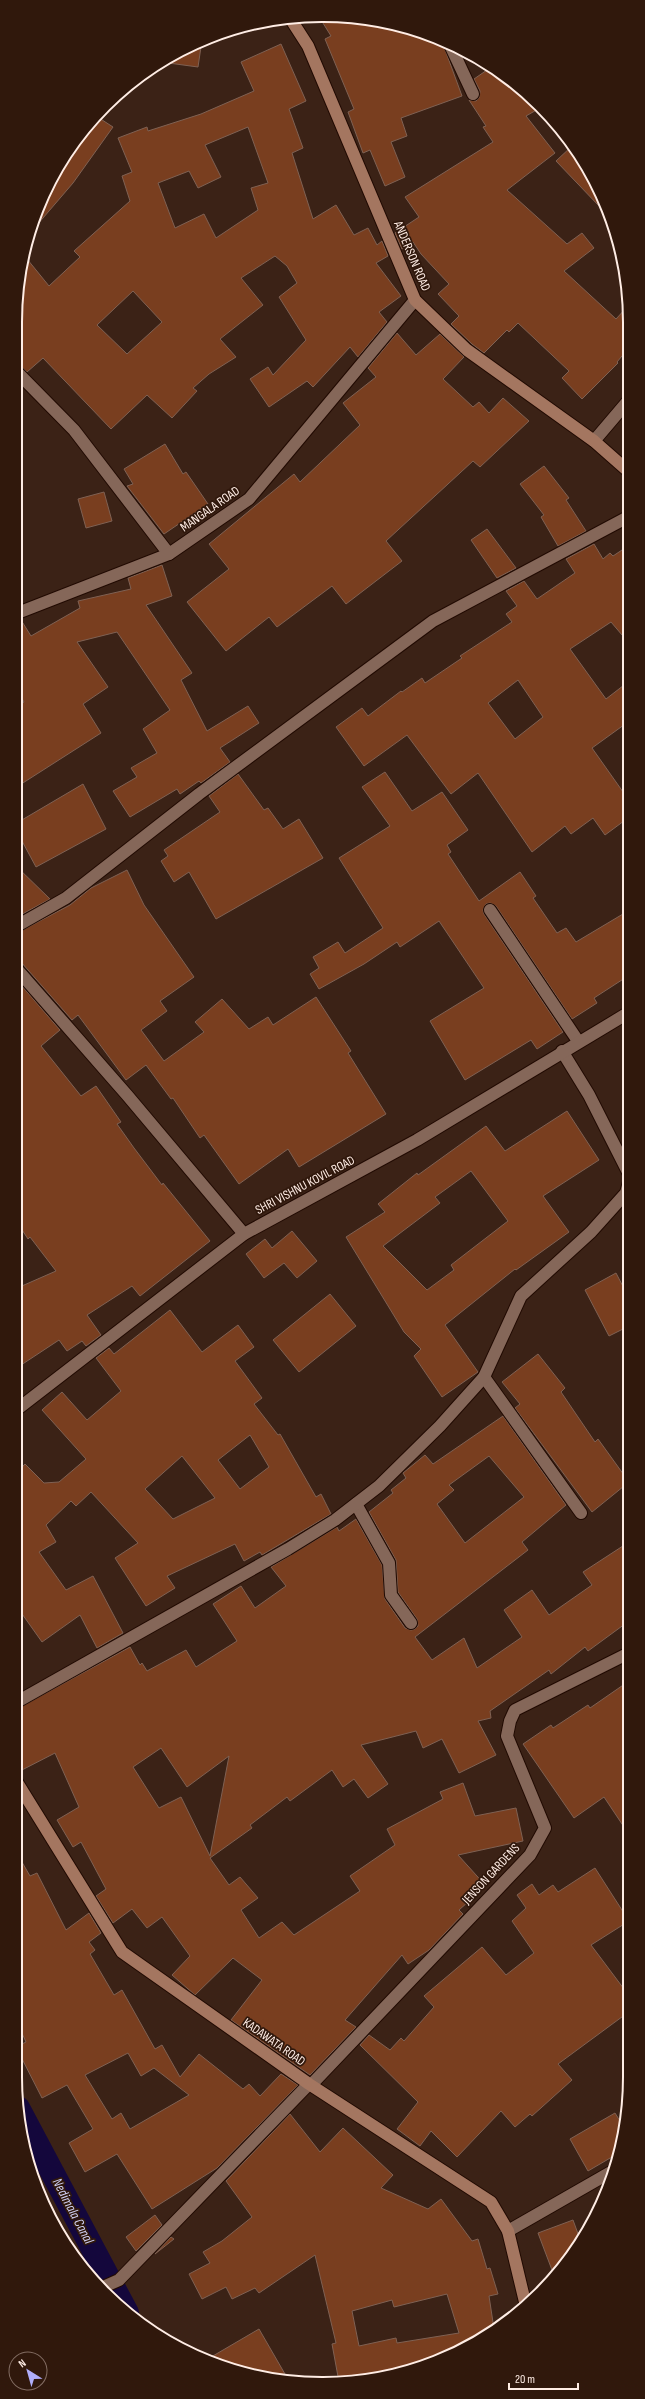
<svg xmlns="http://www.w3.org/2000/svg" width="645" height="2399" font-family="'Sofia Sans Condensed',sans-serif">
<style>
.lines{fill:none;stroke-linecap:round;stroke-linejoin:round}
.canal{stroke:#14073c;stroke-width:24}
.building{fill:#793e1f;stroke:#7f6153;fill-rule:evenodd}
.street-casing{stroke:#210a02;stroke-width:14}
.secondary-casing{stroke:#210a02;stroke-width:14}
.street{stroke:#856759;stroke-width:12}
.secondary{stroke:#a47660;stroke-width:12}
.labels{text-anchor:middle;dominant-baseline:central;stroke-width:3.5;stroke-linejoin:round;paint-order:stroke}
.street-label{font-size:13px;fill:#ffede5;stroke:#30180c}
.water-label{font-size:14px;font-style:italic;fill:#cfcff3;stroke:#30180c}
.rim{fill:none;stroke:#ffede5;stroke-width:2}
</style>
<rect width="100%" height="100%" fill="#3b2216"/>
<g class="lines">
<path class="canal" d="M 18,2108 L 127,2313"/>
</g>
<g class="building">
<path d="M 318,15 L 382,21 L 443,44 L 462,96 L 401,118 L 407,136 L 391,142 L 405,177 L 385,186 L 370,150 L 363,153 L 348,112 L 354,109 L 325,39 L 331,36 Z"/>
<path d="M 202,40 L 198,67 L 161,62 L 186,48 Z"/>
<path d="M 281,44 L 306,101 L 289,109 L 303,148 L 292,153 L 313,219 L 336,205 L 354,235 L 368,228 L 377,245 L 382,241 L 388,256 L 376,263 L 401,296 L 379,312 L 387,322 L 358,357 L 350,347 L 313,387 L 307,381 L 269,407 L 250,379 L 268,367 L 273,375 L 306,340 L 279,297 L 297,283 L 287,266 L 275,256 L 241,278 L 263,305 L 220,339 L 236,357 L 209,374 L 193,388 L 197,391 L 172,418 L 147,395 L 111,429 L 43,358 L 27,372 L 15,361 L 15,322 L 23,254 L 49,286 L 80,257 L 74,251 L 130,201 L 122,176 L 132,172 L 118,138 L 147,127 L 148,131 L 201,114 L 254,91 L 241,62 ZM 248,127 L 268,183 L 251,188 L 258,210 L 216,238 L 204,214 L 175,228 L 158,183 L 189,171 L 198,188 L 221,177 L 205,145 ZM 133,291 L 162,322 L 127,354 L 97,325 Z"/>
<path d="M 487,70 L 493,70 L 540,108 L 526,116 L 555,153 L 507,190 L 567,244 L 582,233 L 594,248 L 564,271 L 616,319 L 627,307 L 627,350 L 617,362 L 618,363 L 582,399 L 562,378 L 569,371 L 518,323 L 509,332 L 507,330 L 484,353 L 472,344 L 451,324 L 459,316 L 438,294 L 449,284 L 421,254 L 413,242 L 402,249 L 395,233 L 419,217 L 405,197 L 493,142 L 483,127 L 486,126 L 469,100 L 476,101 L 479,98 L 480,91 L 474,79 Z"/>
<path d="M 96,116 L 113,127 L 73,183 L 37,225 L 33,223 L 38,205 L 67,152 Z"/>
<path d="M 572,146 L 598,187 L 603,202 L 599,206 L 556,161 Z"/>
<path d="M 397,333 L 416,355 L 440,334 L 464,357 L 443,379 L 473,407 L 479,402 L 489,413 L 503,398 L 529,421 L 480,467 L 473,461 L 386,541 L 402,561 L 346,604 L 332,586 L 277,627 L 269,617 L 226,651 L 187,602 L 229,569 L 209,544 L 294,474 L 300,482 L 360,425 L 343,403 L 376,377 L 368,368 Z"/>
<path d="M 165,444 L 183,474 L 186,472 L 208,504 L 164,534 L 127,486 L 133,484 L 124,469 Z"/>
<path d="M 544,466 L 569,498 L 566,500 L 586,531 L 558,546 L 541,517 L 544,515 L 520,484 Z"/>
<path d="M 104,492 L 112,521 L 86,528 L 78,499 Z"/>
<path d="M 487,529 L 516,568 L 497,578 L 471,540 Z"/>
<path d="M 594,544 L 603,559 L 610,553 L 613,556 L 628,546 L 628,642 L 611,622 L 570,649 L 606,699 L 628,682 L 628,722 L 592,748 L 628,799 L 628,818 L 605,835 L 593,818 L 571,834 L 565,826 L 532,852 L 478,773 L 451,794 L 407,735 L 364,766 L 336,727 L 362,708 L 368,716 L 401,691 L 402,692 L 422,678 L 425,683 L 462,658 L 460,656 L 512,622 L 506,614 L 517,606 L 506,591 L 524,581 L 537,599 L 575,573 L 566,559 ZM 518,680 L 543,717 L 515,739 L 488,703 Z"/>
<path d="M 162,565 L 172,596 L 146,605 L 192,673 L 181,680 L 207,731 L 248,706 L 259,723 L 220,748 L 230,762 L 201,783 L 199,781 L 180,794 L 177,789 L 130,817 L 113,791 L 137,777 L 131,768 L 157,753 L 143,729 L 170,710 L 117,632 L 77,642 L 108,687 L 83,704 L 101,733 L 15,788 L 15,709 L 24,702 L 15,686 L 15,621 L 21,620 L 31,636 L 80,608 L 78,601 L 131,589 L 128,578 Z"/>
<path d="M 385,772 L 412,811 L 442,792 L 468,830 L 447,845 L 451,852 L 448,854 L 479,901 L 520,872 L 536,896 L 533,898 L 557,933 L 566,928 L 576,942 L 628,911 L 628,976 L 594,998 L 597,1003 L 572,1019 L 496,906 L 490,903 L 486,904 L 483,910 L 484,914 L 563,1032 L 537,1049 L 531,1040 L 465,1080 L 430,1021 L 484,988 L 439,921 L 400,947 L 397,942 L 364,964 L 319,989 L 310,974 L 319,968 L 313,957 L 338,942 L 345,953 L 383,928 L 339,858 L 390,826 L 362,787 Z"/>
<path d="M 238,774 L 264,810 L 268,808 L 283,829 L 299,819 L 323,858 L 216,919 L 189,872 L 174,882 L 161,861 L 168,856 L 164,850 L 220,812 L 209,796 Z"/>
<path d="M 83,784 L 106,829 L 36,867 L 15,828 L 15,824 Z"/>
<path d="M 15,865 L 50,899 L 15,918 Z"/>
<path d="M 127,870 L 144,905 L 194,977 L 160,1001 L 167,1011 L 141,1030 L 164,1061 L 204,1032 L 195,1022 L 222,999 L 249,1029 L 268,1017 L 273,1025 L 316,997 L 351,1051 L 348,1053 L 386,1114 L 299,1167 L 288,1149 L 239,1184 L 204,1135 L 200,1138 L 173,1098 L 171,1099 L 146,1065 L 126,1080 L 78,1015 L 72,1020 L 21,962 L 15,960 L 15,934 L 70,905 L 91,888 Z"/>
<path d="M 15,978 L 60,1030 L 41,1046 L 81,1096 L 96,1086 L 121,1122 L 117,1124 L 134,1148 L 162,1185 L 163,1183 L 210,1241 L 140,1296 L 132,1286 L 87,1315 L 101,1335 L 86,1346 L 82,1341 L 67,1351 L 59,1340 L 15,1369 L 15,1289 L 56,1271 L 30,1237 L 28,1239 L 15,1219 Z"/>
<path d="M 567,1111 L 599,1160 L 543,1196 L 569,1232 L 516,1270 L 515,1269 L 445,1325 L 478,1372 L 442,1397 L 414,1356 L 421,1349 L 404,1332 L 346,1237 L 385,1212 L 378,1204 L 417,1173 L 418,1175 L 486,1126 L 505,1151 ZM 471,1171 L 508,1221 L 451,1265 L 454,1270 L 427,1290 L 383,1246 L 440,1203 L 435,1197 Z"/>
<path d="M 292,1231 L 317,1261 L 297,1278 L 284,1263 L 264,1278 L 246,1254 L 265,1239 L 272,1248 Z"/>
<path d="M 616,1273 L 629,1298 L 629,1326 L 609,1336 L 585,1290 Z"/>
<path d="M 330,1294 L 356,1326 L 299,1372 L 273,1340 Z"/>
<path d="M 170,1310 L 202,1352 L 238,1325 L 254,1347 L 235,1361 L 262,1398 L 254,1404 L 278,1435 L 280,1434 L 316,1497 L 321,1494 L 331,1514 L 262,1555 L 260,1552 L 244,1561 L 235,1544 L 167,1576 L 175,1588 L 146,1606 L 115,1558 L 138,1543 L 91,1492 L 76,1506 L 71,1501 L 46,1525 L 56,1542 L 39,1552 L 66,1590 L 93,1576 L 123,1633 L 97,1648 L 80,1615 L 42,1642 L 15,1604 L 15,1475 L 25,1464 L 44,1483 L 59,1482 L 86,1459 L 42,1410 L 62,1392 L 87,1420 L 121,1391 L 96,1358 L 109,1348 L 114,1354 ZM 250,1435 L 269,1467 L 240,1489 L 218,1460 ZM 182,1456 L 215,1498 L 173,1519 L 145,1489 Z"/>
<path d="M 538,1354 L 565,1388 L 561,1392 L 595,1442 L 598,1439 L 629,1482 L 592,1512 L 515,1408 L 520,1404 L 502,1382 Z"/>
<path d="M 503,1416 L 566,1505 L 522,1542 L 528,1550 L 415,1637 L 432,1660 L 464,1638 L 477,1668 L 522,1637 L 504,1610 L 532,1590 L 549,1615 L 592,1585 L 583,1572 L 629,1542 L 629,1621 L 588,1651 L 585,1647 L 551,1674 L 549,1670 L 490,1711 L 491,1718 L 478,1721 L 496,1755 L 459,1773 L 442,1739 L 423,1748 L 416,1731 L 361,1745 L 388,1784 L 368,1798 L 354,1779 L 343,1787 L 332,1770 L 290,1801 L 287,1797 L 250,1825 L 252,1828 L 210,1858 L 229,1885 L 240,1877 L 258,1898 L 241,1910 L 259,1938 L 282,1922 L 294,1935 L 360,1891 L 350,1876 L 395,1845 L 387,1829 L 443,1799 L 440,1792 L 463,1783 L 475,1816 L 516,1808 L 523,1841 L 458,1855 L 486,1886 L 459,1910 L 463,1914 L 429,1950 L 408,1964 L 402,1955 L 345,2020 L 356,2027 L 310,2075 L 231,2020 L 262,1980 L 233,1958 L 195,1995 L 172,1975 L 190,1956 L 162,1917 L 147,1928 L 132,1909 L 113,1923 L 96,1896 L 106,1889 L 81,1842 L 73,1847 L 57,1820 L 79,1807 L 55,1753 L 18,1772 L 15,1772 L 15,1710 L 130,1647 L 140,1665 L 142,1663 L 147,1671 L 186,1650 L 196,1667 L 237,1641 L 213,1604 L 241,1586 L 255,1608 L 286,1586 L 271,1567 L 337,1527 L 339,1531 L 356,1519 L 382,1565 L 385,1599 L 405,1628 L 411,1630 L 415,1629 L 418,1626 L 417,1619 L 398,1592 L 396,1560 L 369,1512 L 393,1493 L 391,1490 L 406,1478 L 403,1473 L 425,1455 L 433,1464 ZM 489,1456 L 524,1497 L 465,1543 L 437,1504 L 454,1490 L 449,1485 ZM 161,1748 L 187,1787 L 229,1756 L 210,1856 L 181,1797 L 159,1808 L 133,1767 Z"/>
<path d="M 629,1681 L 629,1714 L 630,1836 L 604,1797 L 574,1818 L 523,1744 L 551,1725 L 553,1728 L 588,1705 L 590,1708 Z"/>
<path d="M 15,1850 L 30,1876 L 37,1873 L 66,1930 L 89,1913 L 101,1933 L 89,1942 L 95,1950 L 90,1954 L 114,1995 L 122,1990 L 155,2049 L 162,2045 L 180,2077 L 199,2054 L 243,2089 L 249,2084 L 260,2096 L 281,2074 L 298,2085 L 217,2168 L 152,2209 L 117,2154 L 85,2172 L 69,2143 L 93,2129 L 67,2085 L 42,2098 L 16,2047 L 26,2042 L 15,2018 ZM 128,2053 L 141,2076 L 154,2068 L 189,2095 L 130,2129 L 121,2113 L 112,2119 L 85,2075 Z"/>
<path d="M 595,1868 L 629,1921 L 591,1945 L 630,1997 L 630,2011 L 558,2064 L 572,2080 L 532,2116 L 530,2114 L 515,2127 L 501,2111 L 457,2157 L 431,2131 L 420,2146 L 397,2129 L 418,2102 L 360,2045 L 369,2035 L 390,2050 L 401,2038 L 404,2041 L 434,2007 L 424,1996 L 482,1947 L 506,1975 L 534,1953 L 512,1921 L 526,1908 L 517,1895 L 532,1884 L 539,1895 L 553,1885 L 558,1892 Z"/>
<path d="M 615,2113 L 625,2129 L 617,2154 L 588,2171 L 570,2139 Z"/>
<path d="M 290,2114 L 320,2152 L 343,2128 L 393,2175 L 381,2188 L 428,2209 L 441,2199 L 472,2241 L 478,2239 L 487,2269 L 490,2268 L 498,2294 L 489,2296 L 494,2329 L 421,2368 L 362,2381 L 339,2382 L 332,2344 L 336,2343 L 315,2255 L 259,2293 L 255,2288 L 232,2299 L 226,2287 L 202,2299 L 189,2274 L 210,2263 L 203,2252 L 222,2241 L 252,2217 L 226,2181 ZM 447,2294 L 459,2333 L 397,2343 L 396,2338 L 359,2346 L 352,2311 L 392,2300 L 394,2307 Z"/>
<path d="M 155,2215 L 162,2225 L 136,2251 L 126,2237 Z"/>
<path d="M 573,2220 L 581,2242 L 555,2278 L 538,2233 Z"/>
<path d="M 171,2237 L 174,2239 L 155,2254 Z"/>
<path d="M 259,2329 L 289,2381 L 243,2373 L 206,2360 Z"/>
</g>
<g class="lines">
<defs>
<g id="street">
<path d="M 451,47 L 473,94"/>
<path d="M 15,370 L 74,430 L 169,554"/>
<path d="M 594,441 L 628,401"/>
<path d="M 15,614 L 169,554 L 249,499 L 415,300"/>
<path d="M 490,910 L 578,1041"/>
<path d="M 15,927 L 66,898 L 199,794 L 433,621 L 628,517"/>
<path d="M 15,967 L 127,1095 L 244,1234"/>
<path d="M 562,1051 L 589,1095 L 629,1174"/>
<path d="M 484,1377 L 581,1513"/>
<path d="M 15,1411 L 244,1234 L 417,1140 L 628,1013"/>
<path d="M 356,1504 L 389,1563 L 391,1595 L 411,1623"/>
<path d="M 15,1703 L 288,1549 L 335,1520 L 379,1486 L 440,1426 L 484,1377 L 521,1296 L 591,1232 L 626,1193 L 629,1182"/>
<path d="M 311,2085 L 530,1855 L 545,1828 L 507,1736 L 510,1721 L 515,1710 L 629,1653"/>
<path d="M 508,2231 L 611,2172"/>
<path d="M 101,2288 L 119,2280 L 309,2084"/>
</g>
<g id="secondary">
<path d="M 290,18 L 308,46 L 415,300 L 467,350 L 594,441 L 628,471"/>
<path d="M 15,1779 L 122,1952 L 309,2084 L 491,2202 L 508,2231 L 526,2306"/>
</g>
</defs>
<use href="#street" class="street-casing"/>
<use href="#secondary" class="secondary-casing"/>
<use href="#street" class="street"/>
<use href="#secondary" class="secondary"/>
</g>
<g class="labels">
<g class="street-label">
<text transform="translate(412 256) rotate(67)">ANDERSON ROAD</text>
<text transform="translate(210 509) rotate(-35)">MANGALA ROAD</text>
<text transform="translate(305 1185) rotate(-28)">SHRI VISHNU KOVIL ROAD</text>
<text transform="translate(491 1874) rotate(-47)">JENSON GARDENS</text>
<text transform="translate(274 2042) rotate(35)">KADAWATA ROAD</text>
</g>
<g class="water-label">
<text transform="translate(73 2211) rotate(62)">Nedimala Canal</text>
</g>
</g>
<path d="M0 0H645V2399H0ZM322 22H323A300 300 0 0 1 623 322V2077A300 300 0 0 1 323 2377H322A300 300 0 0 1 22 2077V322A300 300 0 0 1 322 22Z" fill="#30180c" fill-rule="evenodd"/>
<path class="rim" d="M322 22H323A300 300 0 0 1 623 322V2077A300 300 0 0 1 323 2377H322A300 300 0 0 1 22 2077V322A300 300 0 0 1 322 22Z"/>
<g transform="translate(28 2371) rotate(323)"><circle r="19" fill="#30180c" stroke="#836d63"/>
<path d="M0-3L7 15L0 10L-7 15Z" fill="#b0aefa"/>
<text y="-6" font-size="11" font-weight="bold" text-anchor="middle" fill="#ffede5">N</text>
</g>
<path d="M509 2383v6h69v-6" fill="none" stroke="#ffede5" stroke-width="2"/>
<text x="515" y="2383" font-size="12" fill="#ffede5" stroke="#30180c" stroke-width="3" paint-order="stroke">20 m</text>
</svg>
